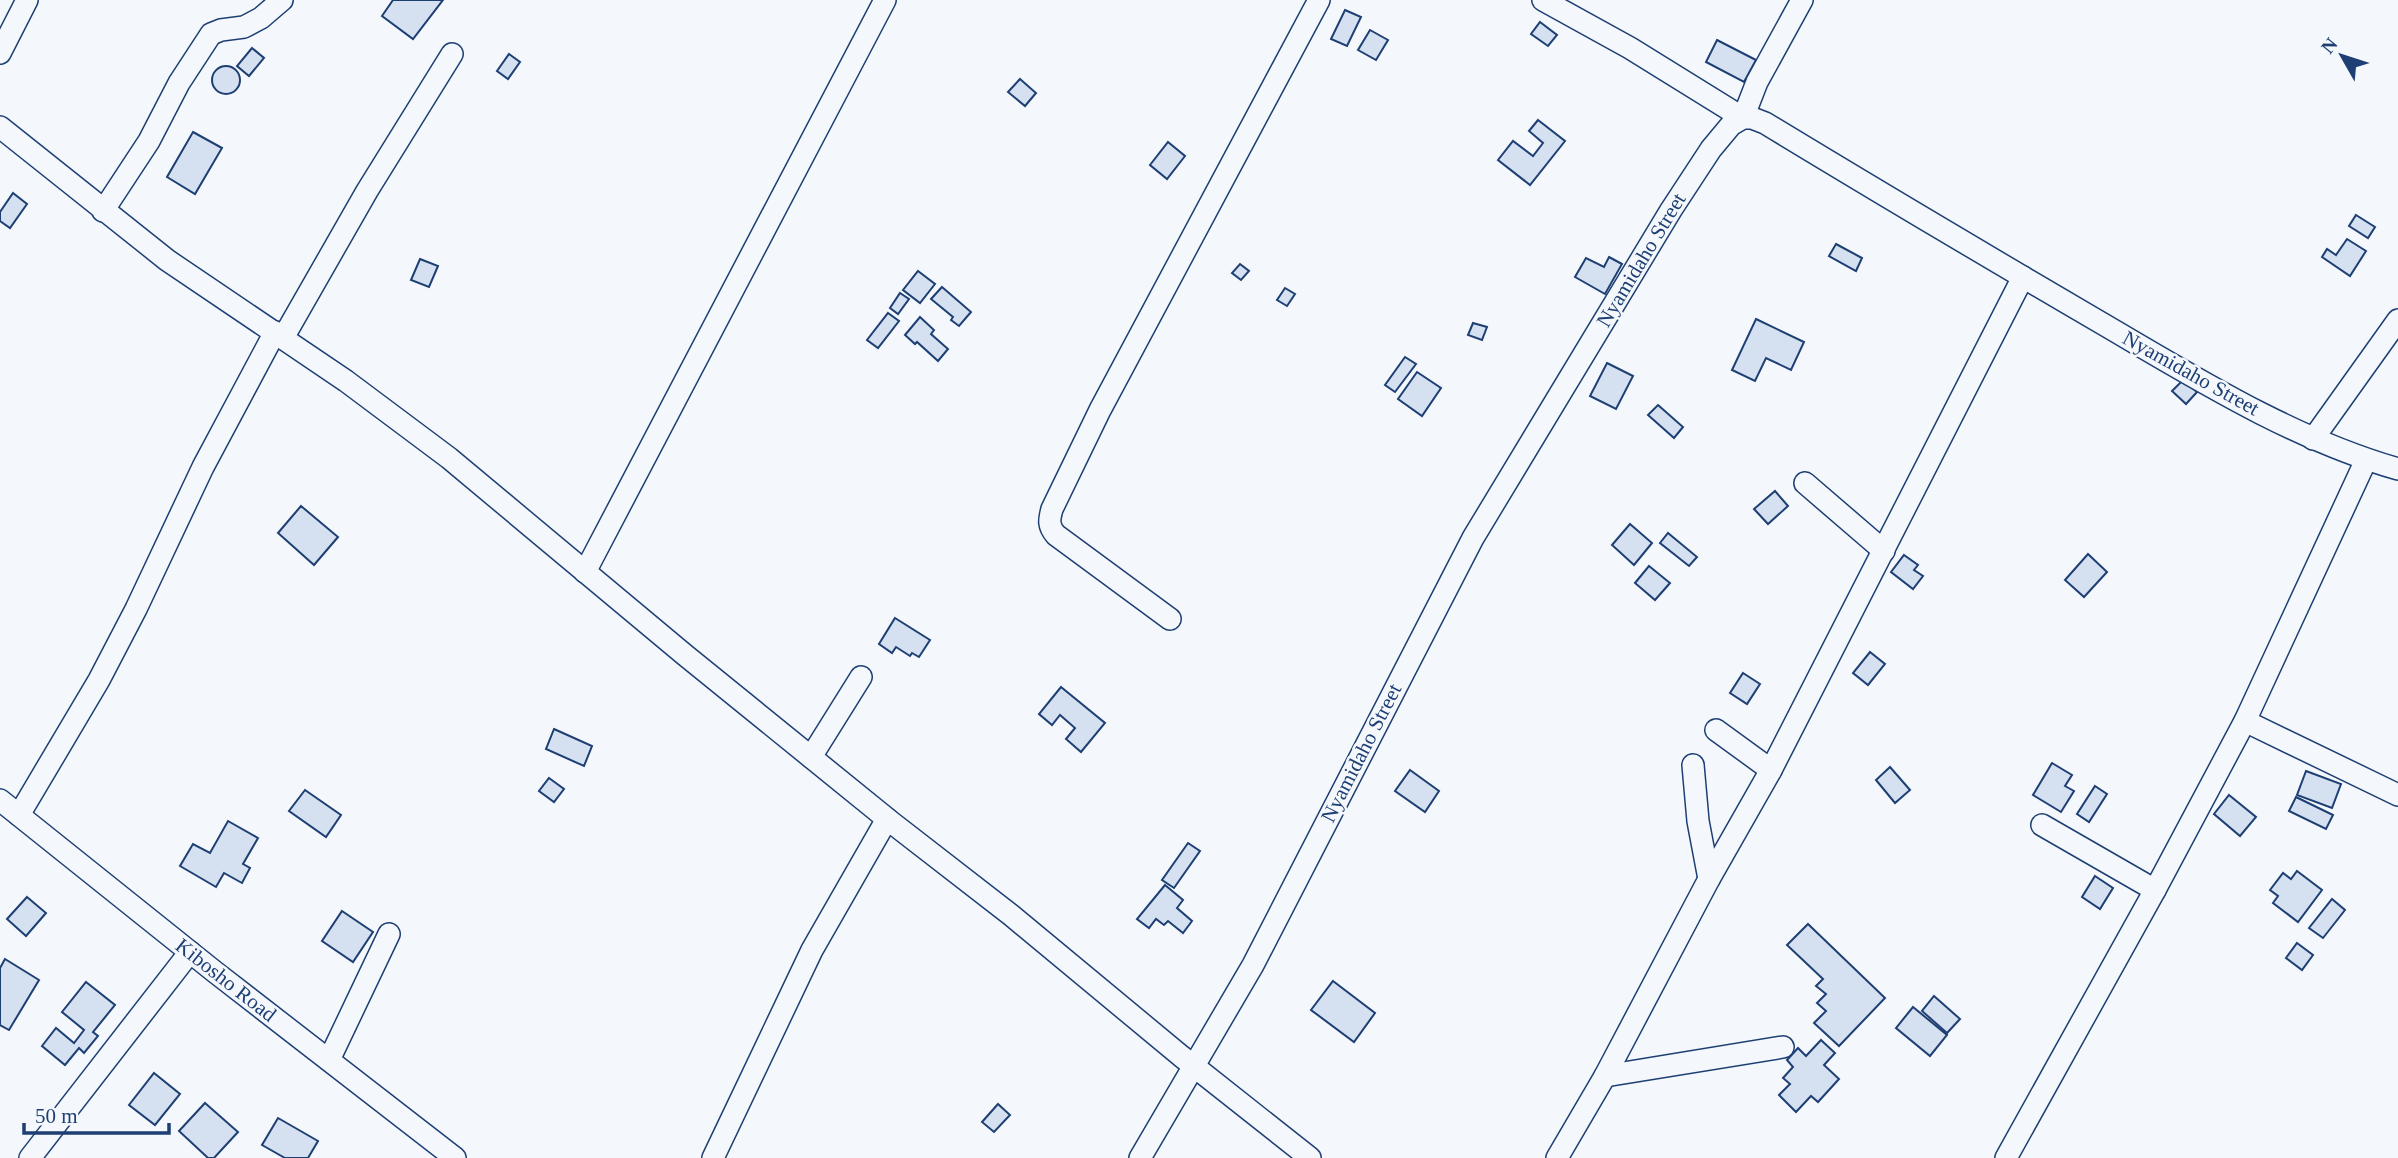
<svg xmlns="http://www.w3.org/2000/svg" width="2398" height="1158" font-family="'Times New Roman',serif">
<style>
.building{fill:#d5e0f0;stroke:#1d3f73;stroke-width:2}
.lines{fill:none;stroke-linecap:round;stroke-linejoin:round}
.minor-casing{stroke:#1d3f73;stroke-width:24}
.minor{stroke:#f4f7fb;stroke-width:21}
.labels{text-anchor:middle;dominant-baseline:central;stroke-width:5;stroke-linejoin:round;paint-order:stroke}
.street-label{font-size:21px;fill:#1d3f73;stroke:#f4f7fb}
</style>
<rect width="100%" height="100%" fill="#f4f7fb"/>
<g class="building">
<path d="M 393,0 L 443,0 L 413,39 L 382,16 Z"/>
<path d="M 1345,10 L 1361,17 L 1347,46 L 1331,39 Z"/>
<path d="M 1540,22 L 1557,35 L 1548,46 L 1531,34 Z"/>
<path d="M 1370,30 L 1388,40 L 1376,60 L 1358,50 Z"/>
<path d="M 1717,40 L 1756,60 L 1744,82 L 1706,62 Z"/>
<path d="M 252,48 L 264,58 L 249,76 L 237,66 Z"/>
<path d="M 509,54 L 520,62 L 508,79 L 497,71 Z"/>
<circle cx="226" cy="80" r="14"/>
<path d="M 1020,79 L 1036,93 L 1025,106 L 1008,92 Z"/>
<path d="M 1538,120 L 1565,141 L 1530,185 L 1498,160 L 1513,141 L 1533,156 L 1543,143 L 1529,131 Z"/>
<path d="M 193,132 L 222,148 L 195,194 L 167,177 Z"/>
<path d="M 1168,142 L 1185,156 L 1167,179 L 1150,165 Z"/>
<path d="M 13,193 L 27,204 L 10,228 L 0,221 L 0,212 Z"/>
<path d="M 2356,215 L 2375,227 L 2368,238 L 2349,226 Z"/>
<path d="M 2347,239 L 2366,251 L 2350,276 L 2322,257 L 2327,249 L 2336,255 Z"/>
<path d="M 1836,244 L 1862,258 L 1856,271 L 1829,256 Z"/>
<path d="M 1609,257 L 1622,264 L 1605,294 L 1575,277 L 1586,258 L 1604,267 Z"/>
<path d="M 420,259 L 438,266 L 429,287 L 411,280 Z"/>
<path d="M 1240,264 L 1249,271 L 1241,280 L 1232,273 Z"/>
<path d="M 918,271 L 935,284 L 920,303 L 903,290 Z"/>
<path d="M 942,287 L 971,312 L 959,326 L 951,320 L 953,317 L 931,299 Z"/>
<path d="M 1285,288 L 1295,294 L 1287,306 L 1277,300 Z"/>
<path d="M 900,293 L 909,299 L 898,314 L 890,308 Z"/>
<path d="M 888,313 L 899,321 L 878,348 L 867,340 Z"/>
<path d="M 920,317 L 934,330 L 931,334 L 948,349 L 938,361 L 917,342 L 915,344 L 905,335 Z"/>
<path d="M 1756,319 L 1804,342 L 1791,370 L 1766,358 L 1755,381 L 1732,370 Z"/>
<path d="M 1473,323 L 1487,327 L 1482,340 L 1468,335 Z"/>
<path d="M 1405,357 L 1416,364 L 1395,392 L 1385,385 Z"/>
<path d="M 1607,363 L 1633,376 L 1616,409 L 1590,396 Z"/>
<path d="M 1417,372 L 1441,388 L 1422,416 L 1398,399 Z"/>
<path d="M 2183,380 L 2197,392 L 2186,404 L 2172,391 Z"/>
<path d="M 1658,405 L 1683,427 L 1674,438 L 1648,415 Z"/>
<path d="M 1775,491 L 1788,506 L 1768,524 L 1754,509 Z"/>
<path d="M 301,506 L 338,537 L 314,565 L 278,533 Z"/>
<path d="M 1630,524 L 1652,543 L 1634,565 L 1612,545 Z"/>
<path d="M 1668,533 L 1697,557 L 1689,566 L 1660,543 Z"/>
<path d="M 2088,554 L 2107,572 L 2084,597 L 2065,580 Z"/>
<path d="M 1904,555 L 1918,565 L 1914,570 L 1923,576 L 1913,589 L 1891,572 Z"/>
<path d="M 1649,566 L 1670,583 L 1655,600 L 1635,583 Z"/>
<path d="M 895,618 L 930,640 L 919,657 L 912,653 L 910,656 L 896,647 L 892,653 L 879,644 Z"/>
<path d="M 1870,652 L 1885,664 L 1868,685 L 1853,673 Z"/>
<path d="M 1743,673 L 1760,684 L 1747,704 L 1730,693 Z"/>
<path d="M 1061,687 L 1105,723 L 1081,752 L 1066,739 L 1075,728 L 1060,715 L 1052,725 L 1039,714 Z"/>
<path d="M 554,729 L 592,746 L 584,766 L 546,749 Z"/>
<path d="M 2052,763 L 2072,775 L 2065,786 L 2074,791 L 2061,812 L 2033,795 Z"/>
<path d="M 1890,767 L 1910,790 L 1895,803 L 1876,780 Z"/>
<path d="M 1410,770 L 1439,791 L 1425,812 L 1395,791 Z"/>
<path d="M 2306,771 L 2341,784 L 2332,808 L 2297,795 Z"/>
<path d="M 549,778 L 564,789 L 554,802 L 539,791 Z"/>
<path d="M 2095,786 L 2107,794 L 2089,822 L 2077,814 Z"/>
<path d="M 305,790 L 341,815 L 326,837 L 289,811 Z"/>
<path d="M 2229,795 L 2256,817 L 2240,836 L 2214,814 Z"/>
<path d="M 2296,797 L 2333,815 L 2326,829 L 2289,811 Z"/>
<path d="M 228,821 L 258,838 L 243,864 L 250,868 L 242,883 L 224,873 L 216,887 L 180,866 L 193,844 L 210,853 Z"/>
<path d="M 1188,843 L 1200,851 L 1174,888 L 1162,880 Z"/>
<path d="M 2297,871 L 2322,890 L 2298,922 L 2273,903 L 2278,896 L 2270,890 L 2283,873 L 2291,879 Z"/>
<path d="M 2095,876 L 2113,888 L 2100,909 L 2082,897 Z"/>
<path d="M 1165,885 L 1183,900 L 1177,908 L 1192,921 L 1183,933 L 1168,921 L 1164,925 L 1156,919 L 1149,928 L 1137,919 Z"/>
<path d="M 27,897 L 46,913 L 26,936 L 7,919 Z"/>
<path d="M 2332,899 L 2345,910 L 2323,938 L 2309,928 Z"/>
<path d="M 342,911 L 373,932 L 353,962 L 322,941 Z"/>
<path d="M 1808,924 L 1885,998 L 1839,1046 L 1814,1023 L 1826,1011 L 1817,1003 L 1826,994 L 1816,986 L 1823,979 L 1787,945 Z"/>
<path d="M 2297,943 L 2313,955 L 2302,970 L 2286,958 Z"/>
<path d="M 5,959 L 39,980 L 9,1030 L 0,1025 L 0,968 Z"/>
<path d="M 1333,981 L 1375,1013 L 1354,1042 L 1311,1010 Z"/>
<path d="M 86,982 L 115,1005 L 93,1032 L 98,1036 L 84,1053 L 79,1048 L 65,1065 L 42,1046 L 56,1028 L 74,1043 L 84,1030 L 62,1012 Z"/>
<path d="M 1934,996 L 1960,1019 L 1947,1033 L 1922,1011 Z"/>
<path d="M 1913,1007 L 1947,1035 L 1930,1056 L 1896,1028 Z"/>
<path d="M 1821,1040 L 1835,1053 L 1824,1065 L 1839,1079 L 1818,1102 L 1811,1096 L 1796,1112 L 1779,1095 L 1790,1084 L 1783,1078 L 1793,1067 L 1787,1060 L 1798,1048 L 1806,1056 Z"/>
<path d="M 154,1073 L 180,1094 L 155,1125 L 129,1105 Z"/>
<path d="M 205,1103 L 238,1132 L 214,1158 L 208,1158 L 179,1131 Z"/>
<path d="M 998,1104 L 1010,1115 L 994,1132 L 982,1122 Z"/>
<path d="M 278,1118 L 318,1141 L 308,1158 L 285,1158 L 262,1145 Z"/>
</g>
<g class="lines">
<defs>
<g id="minor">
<path d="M 1543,0 L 1630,48 L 1743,118 L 1757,82 L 1802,0"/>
<path d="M 0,53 L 27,0"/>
<path d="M 0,127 L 167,260 L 346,381 L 449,458 L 685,655 L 891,822 L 1011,915 L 1181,1056 L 1310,1158"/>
<path d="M 103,211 L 149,141 L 179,83 L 211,34 L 221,30 L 244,27 L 261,18 L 282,0"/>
<path d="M 283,338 L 367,191 L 452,54"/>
<path d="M 2313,439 L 2398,320"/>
<path d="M 1805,483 L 1884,551"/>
<path d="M 585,572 L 885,0"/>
<path d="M 1170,619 L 1056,535 C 1048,526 1049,520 1052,509 L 1100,410 L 1319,0"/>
<path d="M 2245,721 L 2398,795"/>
<path d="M 1716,730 L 1771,770"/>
<path d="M 811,757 L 861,677"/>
<path d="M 1693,765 L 1698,821 L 1709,879"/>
<path d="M 0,800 L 215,972 L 455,1158"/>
<path d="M 19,815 L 99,680 L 136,609 L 203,467 L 275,332"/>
<path d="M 2042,825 L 2155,890"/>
<path d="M 329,1060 L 389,934"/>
<path d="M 1605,1076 L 1783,1047"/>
<path d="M 30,1158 L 190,952"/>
<path d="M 713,1158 L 812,950 L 887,819"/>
<path d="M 1140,1158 L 1253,965 L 1473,538 L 1671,210 L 1711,149 L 1731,125 L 1743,118 L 1752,118 L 1765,123 C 1877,191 1990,258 2103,324 C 2197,379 2293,439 2398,469"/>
<path d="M 1557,1158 L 1605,1076 L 1709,879 L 1771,770 L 2023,277"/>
<path d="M 2006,1158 L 2155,890 L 2245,721 L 2366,460"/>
</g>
</defs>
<use href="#minor" class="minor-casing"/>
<use href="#minor" class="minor"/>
</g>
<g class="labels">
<g class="street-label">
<text transform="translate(1641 260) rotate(-59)">Nyamidaho Street</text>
<text transform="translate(2191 373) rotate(29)">Nyamidaho Street</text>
<text transform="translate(1361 753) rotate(-63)">Nyamidaho Street</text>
<text transform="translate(226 980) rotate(38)">Kibosho Road</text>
</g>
</g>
<g transform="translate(2342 56) rotate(309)" stroke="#f4f7fb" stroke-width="5" paint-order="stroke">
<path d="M0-5L12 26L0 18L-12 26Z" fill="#1d3f73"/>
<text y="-10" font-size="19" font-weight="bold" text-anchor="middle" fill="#1d3f73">N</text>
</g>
<path d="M24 1123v10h145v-10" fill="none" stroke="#1d3f73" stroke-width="3.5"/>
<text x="35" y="1123" font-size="21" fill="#1d3f73" stroke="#f4f7fb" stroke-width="5" paint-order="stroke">50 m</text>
</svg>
